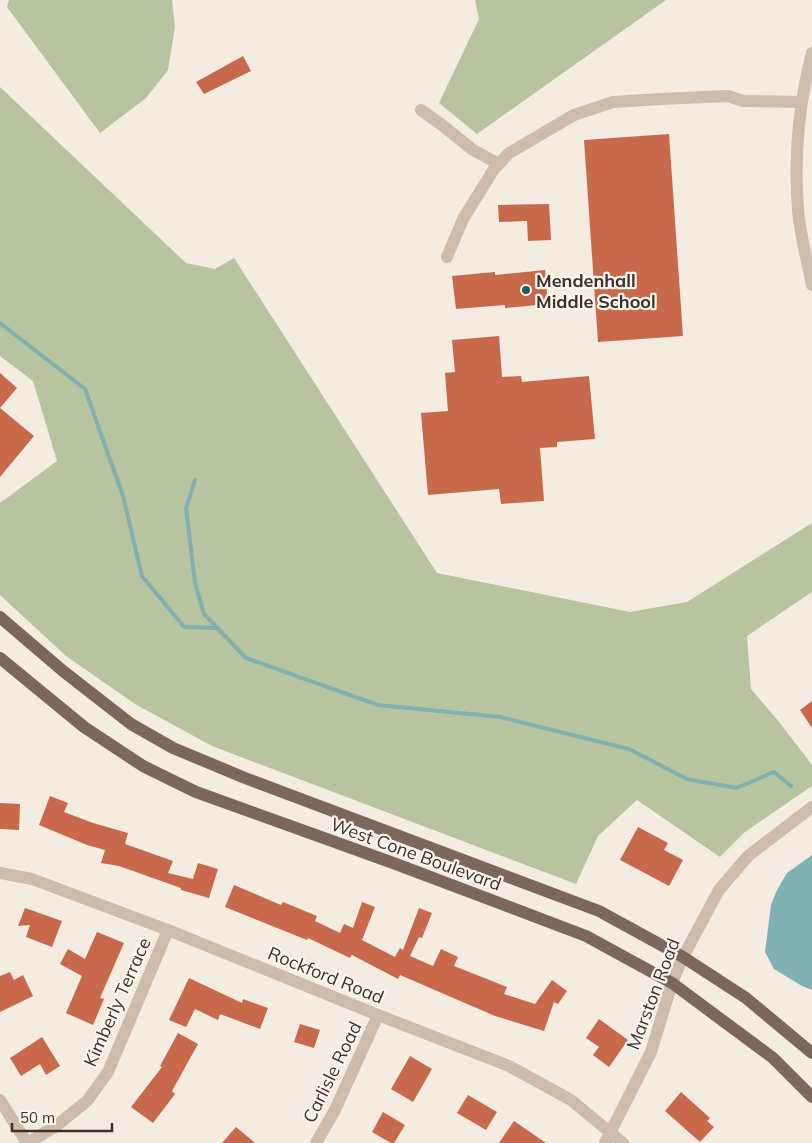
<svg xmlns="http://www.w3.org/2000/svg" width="812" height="1143" font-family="Mulish,sans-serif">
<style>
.green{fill:#b8c4a0}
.water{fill:#7fb0b2}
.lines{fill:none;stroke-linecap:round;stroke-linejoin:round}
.stream{stroke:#7fb0b2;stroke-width:4}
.building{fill:#c8694b}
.minor{stroke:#cdbbac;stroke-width:12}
.major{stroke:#7d675c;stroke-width:12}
.poi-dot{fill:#1f5a5e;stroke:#fbf5ee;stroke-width:2}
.labels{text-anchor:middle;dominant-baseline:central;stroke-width:4.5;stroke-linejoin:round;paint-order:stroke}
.poi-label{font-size:18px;font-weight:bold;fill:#3b302b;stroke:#fbf5ee;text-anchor:start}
.street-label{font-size:18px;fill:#3b302b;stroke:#fbf5ee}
</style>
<rect width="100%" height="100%" fill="#f4ebe1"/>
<g class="green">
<path d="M 9,0 L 172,0 L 175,27 L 168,70 L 146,98 L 100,133 L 7,7 Z"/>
<path d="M 475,0 L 666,0 L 477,134 L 439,103 L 479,19 Z"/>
<path d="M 0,87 L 186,263 L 215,269 L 234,258 L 437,573 L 630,612 L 687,602 L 812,523 L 812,592 L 747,636 L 751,689 L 780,723 L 812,765 L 812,786 L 745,832 L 720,857 L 637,800 L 598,836 L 576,884 L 212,746 L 135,704 L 66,656 L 0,595 L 0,503 L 57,461 L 33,381 L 0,356 Z"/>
</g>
<path class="water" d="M 812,855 L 812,990 L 802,986 L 774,969 L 765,952 L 771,905 L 777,890 L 787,873 Z"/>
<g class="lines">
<g class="stream">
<path d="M 0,323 L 85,389 L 123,496 L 142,576 L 184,627 L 217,628"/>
<path d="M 195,480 L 186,508 L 195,583 L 204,614 L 246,658 L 378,705 L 500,717 L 629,749 L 687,779 L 737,788 L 774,772 L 791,786"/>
</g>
</g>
<g class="building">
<path d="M 243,56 L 251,71 L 204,94 L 196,82 Z"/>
<path d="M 669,134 L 683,336 L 598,342 L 584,140 Z"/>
<path d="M 549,204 L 551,240 L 528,241 L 527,221 L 499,222 L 498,205 Z"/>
<path d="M 545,270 L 548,304 L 505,308 L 505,305 L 456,309 L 452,276 L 495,272 L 495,275 Z"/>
<path d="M 499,336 L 502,377 L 521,376 L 522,382 L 589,376 L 595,439 L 557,442 L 557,447 L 540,448 L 544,501 L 501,504 L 499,489 L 428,495 L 421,413 L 448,411 L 445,373 L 455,372 L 452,340 Z"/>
<path d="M 0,373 L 17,388 L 0,408 L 34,436 L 0,477 Z"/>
<path d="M 812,701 L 812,728 L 800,710 Z"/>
<path d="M 50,796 L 68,803 L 64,812 L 93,823 L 128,833 L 125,844 L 173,861 L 168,873 L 193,879 L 198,863 L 218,869 L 209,898 L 181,890 L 181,888 L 119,866 L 101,863 L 105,850 L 87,845 L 39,825 Z"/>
<path d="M 0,803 L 20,804 L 19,830 L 0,829 Z"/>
<path d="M 638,827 L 668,843 L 664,850 L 683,860 L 669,886 L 620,860 Z"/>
<path d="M 234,885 L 281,905 L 283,902 L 317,916 L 315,921 L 340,933 L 344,924 L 353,928 L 362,902 L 375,907 L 362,940 L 395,957 L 400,948 L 403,950 L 419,908 L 432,913 L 422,938 L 419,937 L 410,956 L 433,966 L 441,949 L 458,957 L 454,966 L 507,987 L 504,994 L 535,1004 L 552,980 L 567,991 L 558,1004 L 554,1002 L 544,1031 L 495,1016 L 400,975 L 398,979 L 352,955 L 350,958 L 308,938 L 307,940 L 225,907 Z"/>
<path d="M 25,908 L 62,921 L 52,947 L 26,937 L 30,925 L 18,926 Z"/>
<path d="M 97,932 L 124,943 L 100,998 L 104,999 L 93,1025 L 66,1013 L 82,976 L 60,964 L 68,949 L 85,959 Z"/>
<path d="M 10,972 L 14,980 L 23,975 L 33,996 L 0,1012 L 0,976 Z"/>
<path d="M 189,978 L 242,1003 L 243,999 L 268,1008 L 260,1029 L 220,1014 L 218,1020 L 195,1009 L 186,1027 L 169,1020 Z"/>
<path d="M 599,1019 L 628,1040 L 609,1067 L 593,1055 L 599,1047 L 586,1038 Z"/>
<path d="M 300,1024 L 320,1030 L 314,1048 L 294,1042 Z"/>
<path d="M 178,1033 L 198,1044 L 172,1091 L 175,1094 L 153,1123 L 131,1107 L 162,1067 L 160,1066 Z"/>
<path d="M 42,1037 L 60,1066 L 46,1075 L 40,1064 L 21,1076 L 10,1058 Z"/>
<path d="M 410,1056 L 432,1069 L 413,1102 L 391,1089 Z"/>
<path d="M 681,1092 L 710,1118 L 707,1121 L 714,1127 L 700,1142 L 665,1111 Z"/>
<path d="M 468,1095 L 497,1112 L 486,1130 L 457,1113 Z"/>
<path d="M 383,1112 L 405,1125 L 394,1143 L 391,1143 L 372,1132 Z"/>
<path d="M 514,1121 L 546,1143 L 499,1143 Z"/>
<path d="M 236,1127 L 255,1143 L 222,1143 Z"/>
</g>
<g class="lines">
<g class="minor">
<path d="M 812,53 C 799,103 794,157 798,209 C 800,235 807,260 812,285"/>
<path d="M 421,110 L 442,125 L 473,150 L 499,164"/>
<path d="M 447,257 L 463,219 L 494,169 L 509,153 L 574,115 L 613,102 L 660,99 L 728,96 L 743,101 L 802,102"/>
<path d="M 0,873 L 32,879 L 168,930 L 378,1015 L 509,1066 L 571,1100 L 623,1143"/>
<path d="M 0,1100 L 27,1143"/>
<path d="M 28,1143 L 56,1126 L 87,1101 L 108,1072 L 168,930"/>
<path d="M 316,1143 L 335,1110 L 378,1015"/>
<path d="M 605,1143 L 651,1052 L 672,983 L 683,957 L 719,890 L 748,856 L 812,807"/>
</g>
<g class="major">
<path d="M 0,617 L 63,671 L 131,724 L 173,748 L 245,778 L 599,911 L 683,957 L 746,998 L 812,1053"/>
<path d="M 0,658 L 84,727 L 143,766 L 196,792 L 396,864 L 586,936 L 672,983 L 773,1058 L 812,1097"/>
</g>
</g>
<circle class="poi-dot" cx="526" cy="290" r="5"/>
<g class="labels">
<g class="poi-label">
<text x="536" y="280">Mendenhall<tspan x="536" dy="21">Middle School</tspan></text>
</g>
<g class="street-label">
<text transform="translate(416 854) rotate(20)">West Cone Boulevard</text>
<text transform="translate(326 975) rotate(22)">Rockford Road</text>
<text transform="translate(653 994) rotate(-69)">Marston Road</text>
<text transform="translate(117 1002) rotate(-66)">Kimberly Terrace</text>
<text transform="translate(332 1072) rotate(-64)">Carlisle Road</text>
</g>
</g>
<path d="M12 1123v8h100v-8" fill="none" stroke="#3b302b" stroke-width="2.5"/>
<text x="20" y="1123" font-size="15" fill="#3b302b" stroke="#fbf5ee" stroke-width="4" paint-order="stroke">50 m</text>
</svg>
